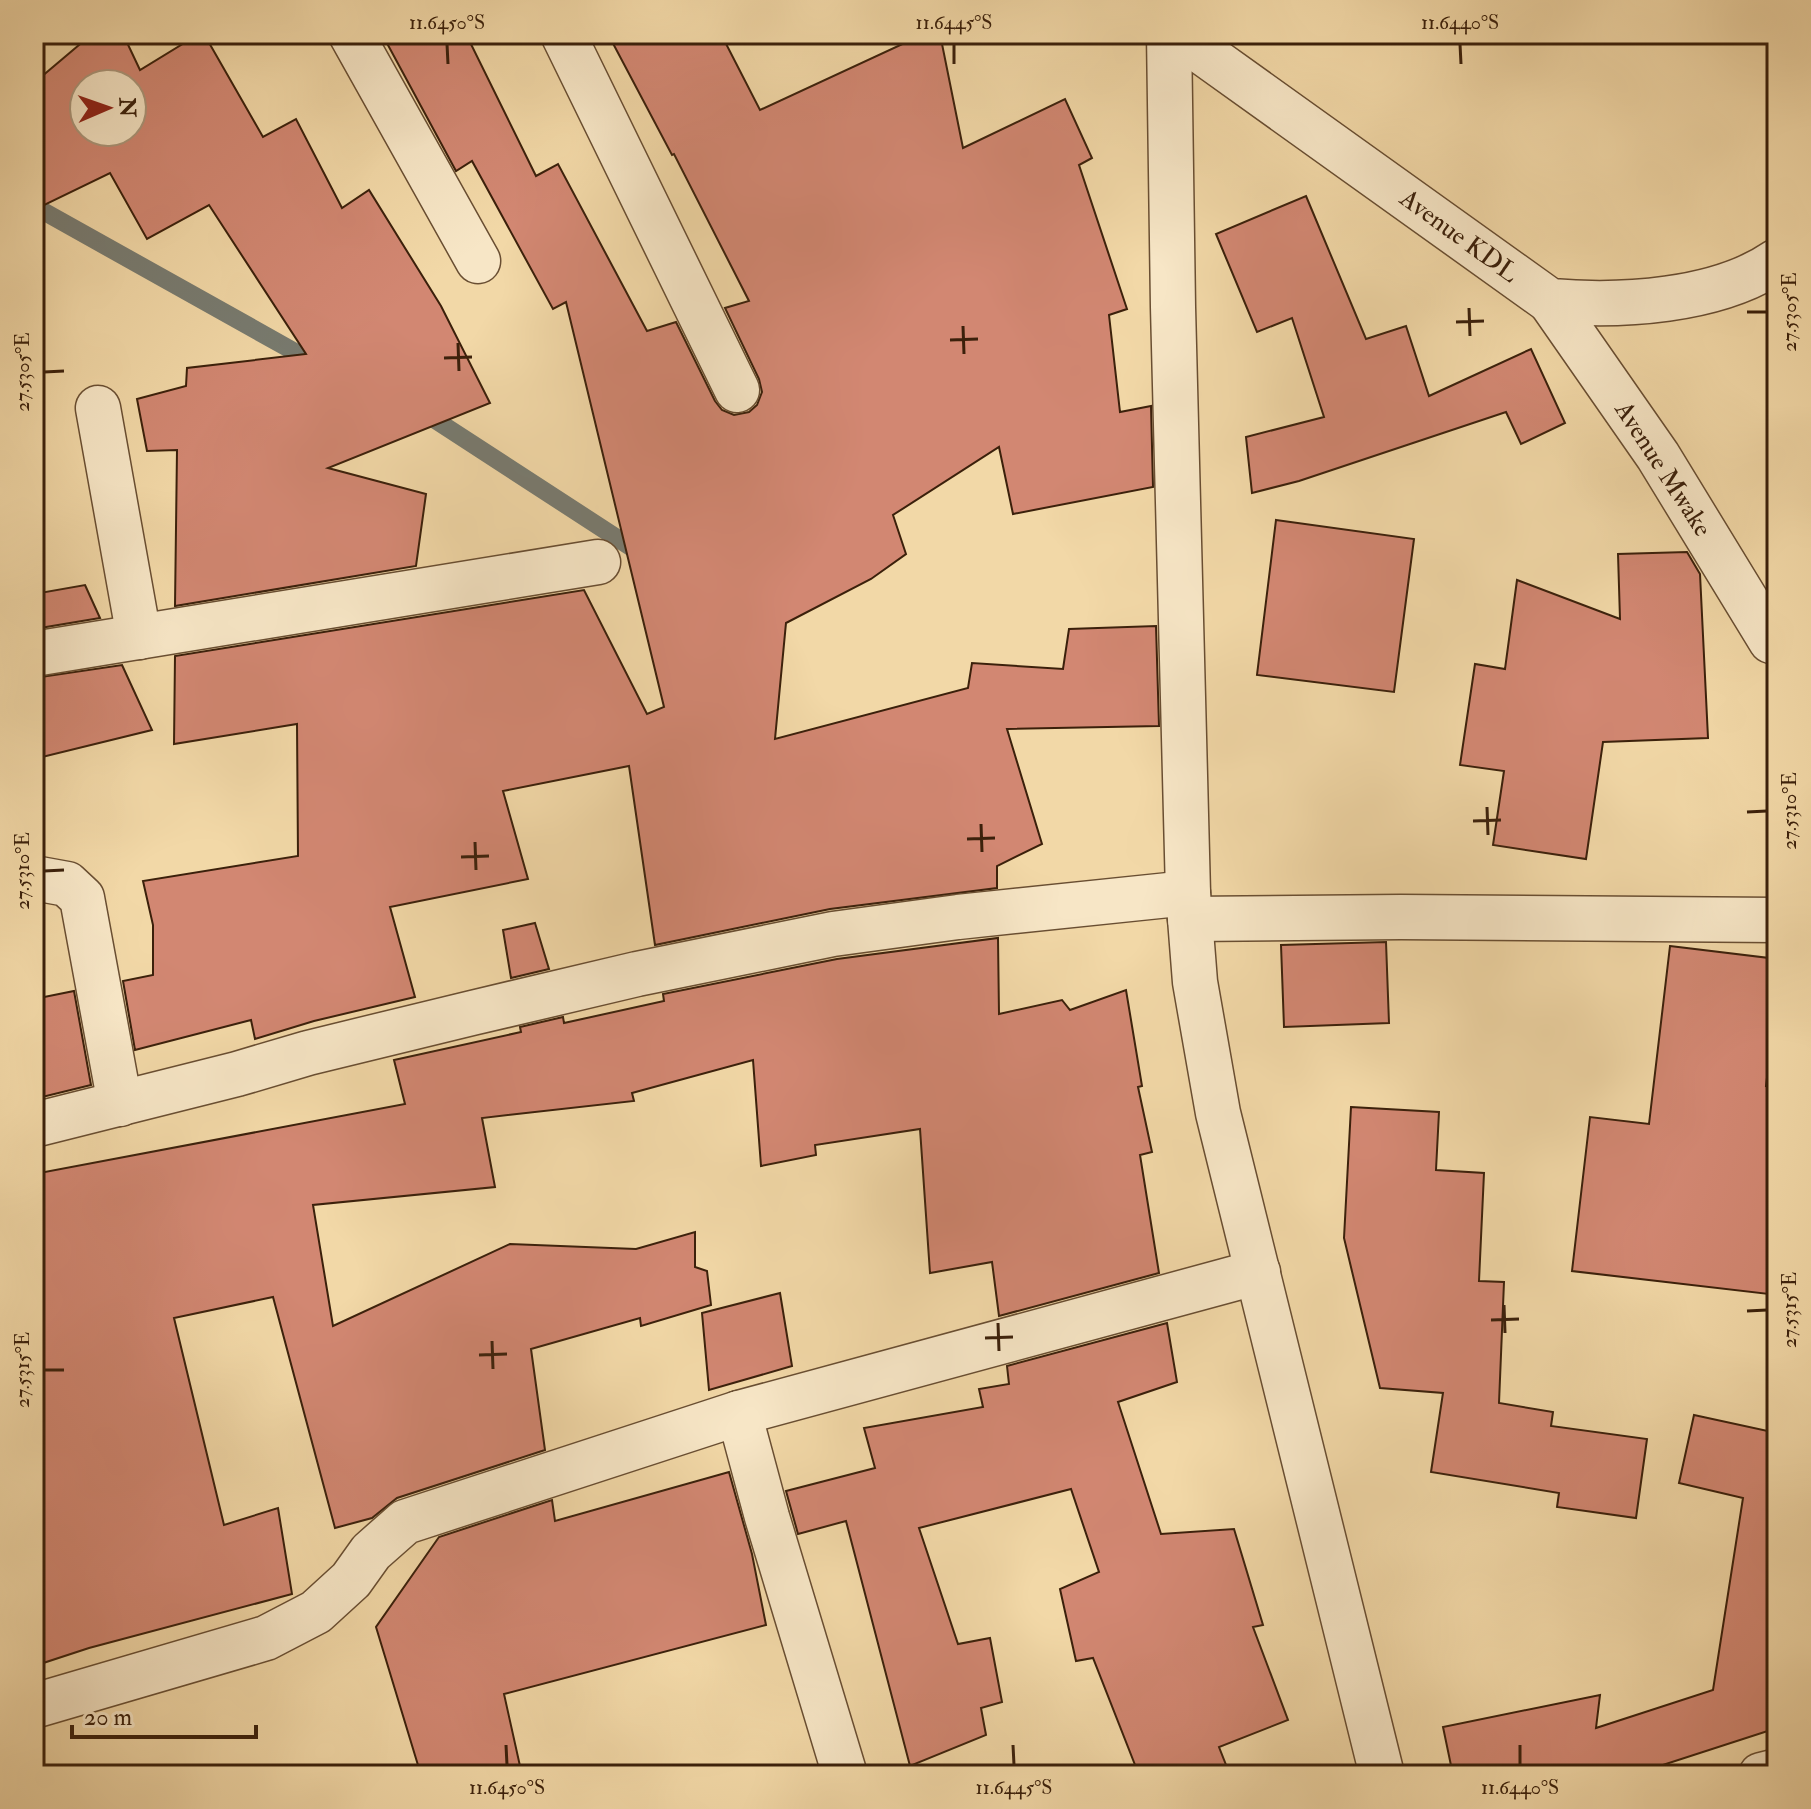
<svg xmlns="http://www.w3.org/2000/svg" width="1811" height="1809" font-family="'IM FELL Double Pica',serif">
<style>
.lines{fill:none;stroke-linecap:round;stroke-linejoin:round}
.stream{stroke:#787b70;stroke-width:18}
.building{fill:#d28772;stroke:#3b200b;stroke-width:2;fill-rule:evenodd}
.minor-casing{stroke:#694e32;stroke-width:47}
.tertiary-casing{stroke:#694e32;stroke-width:47}
.minor{stroke:#f7e6c6;stroke-width:44}
.tertiary{stroke:#f7e6c6;stroke-width:44}
.ticks{fill:none;stroke:#3b200b;stroke-width:3}
.labels{text-anchor:middle;dominant-baseline:central;stroke-width:6;stroke-linejoin:round;paint-order:stroke}
.street-label{font-size:26px;fill:#3b200b;stroke:#f7e6c6}
.neatline{fill:none;stroke:#3b200b;stroke-width:3}
.ticks-label{font-size:20px;text-anchor:middle;fill:#3b200b}
</style>
<rect width="100%" height="100%" fill="#f2d8a7"/>
<filter id="stains"><feTurbulence type="fractalNoise" baseFrequency=".0025" numOctaves="4"/><feColorMatrix values="0 0 0 0 .2 0 0 0 0 .09 0 0 0 0 .02 0 0 0 .5 -.17"/></filter>
<radialGradient id="worn" r=".72"><stop offset=".6" stop-color="#630" stop-opacity="0"/><stop offset="1" stop-color="#630" stop-opacity=".3"/></radialGradient>
<g class="lines">
<g class="stream">
<path d="M 34,206 L 295,352 L 315,372"/>
<path d="M 420,410 L 643,555"/>
</g>
</g>
<g class="building">
<path d="M 92,34 L 123,34 L 140,70 L 199,34 L 204,34 L 263,137 L 296,119 L 342,208 L 369,190 L 441,306 L 490,403 L 328,468 L 426,494 L 416,566 L 175,606 L 177,450 L 147,451 L 137,399 L 186,386 L 187,368 L 306,354 L 209,205 L 147,239 L 110,173 L 34,210 L 34,83 ZM 84,84 L 132,84 L 132,132 L 84,132 Z"/>
<path d="M 382,34 L 466,34 L 536,176 L 558,164 L 647,331 L 676,322 L 715,401 L 722,410 L 734,415 L 749,412 L 757,405 L 762,392 L 759,379 L 725,308 L 749,301 L 674,154 L 672,155 L 608,34 L 721,34 L 760,110 L 924,34 L 940,34 L 963,148 L 1065,99 L 1092,158 L 1079,165 L 1127,309 L 1109,315 L 1120,412 L 1151,406 L 1153,487 L 1013,514 L 999,447 L 893,515 L 906,554 L 871,579 L 786,623 L 775,739 L 968,688 L 972,663 L 1063,669 L 1069,629 L 1156,626 L 1159,726 L 1007,729 L 1042,844 L 997,866 L 997,888 L 830,909 L 655,945 L 629,766 L 503,791 L 528,879 L 390,907 L 415,997 L 314,1021 L 255,1039 L 251,1020 L 135,1050 L 123,981 L 153,975 L 153,925 L 143,881 L 298,856 L 297,724 L 174,744 L 175,656 L 584,590 L 647,714 L 664,707 L 566,302 L 553,309 L 472,161 L 456,171 Z"/>
<path d="M 1306,196 L 1366,339 L 1406,326 L 1429,396 L 1531,349 L 1565,423 L 1521,444 L 1506,412 L 1299,481 L 1252,493 L 1246,437 L 1324,417 L 1292,318 L 1257,332 L 1216,234 Z"/>
<path d="M 1276,520 L 1414,539 L 1394,692 L 1257,675 Z"/>
<path d="M 1687,552 L 1700,574 L 1708,738 L 1603,742 L 1586,859 L 1493,845 L 1504,771 L 1460,765 L 1475,664 L 1505,669 L 1517,580 L 1620,619 L 1618,554 Z"/>
<path d="M 85,585 L 100,618 L 34,629 L 34,594 Z"/>
<path d="M 122,665 L 152,730 L 34,759 L 34,678 Z"/>
<path d="M 535,923 L 549,969 L 511,978 L 503,930 Z"/>
<path d="M 998,938 L 999,1014 L 1062,1000 L 1070,1010 L 1126,990 L 1142,1086 L 1138,1087 L 1152,1152 L 1140,1155 L 1159,1273 L 999,1316 L 992,1262 L 930,1273 L 920,1129 L 815,1145 L 816,1155 L 761,1166 L 753,1060 L 632,1093 L 634,1101 L 482,1118 L 495,1187 L 313,1205 L 333,1326 L 510,1244 L 636,1249 L 695,1232 L 695,1267 L 707,1271 L 711,1305 L 641,1326 L 640,1318 L 531,1349 L 545,1450 L 397,1498 L 372,1518 L 335,1528 L 273,1297 L 174,1318 L 224,1525 L 278,1508 L 292,1594 L 89,1648 L 34,1666 L 34,1174 L 405,1104 L 394,1060 L 521,1032 L 520,1027 L 563,1017 L 564,1023 L 664,1001 L 663,994 L 837,959 Z"/>
<path d="M 1386,942 L 1389,1023 L 1284,1027 L 1281,945 Z"/>
<path d="M 1670,946 L 1777,959 L 1777,992 L 1766,1086 L 1777,1087 L 1777,1295 L 1572,1271 L 1590,1117 L 1649,1124 Z"/>
<path d="M 74,991 L 91,1085 L 34,1099 L 34,999 Z"/>
<path d="M 1351,1107 L 1439,1112 L 1436,1170 L 1484,1173 L 1479,1281 L 1504,1282 L 1499,1403 L 1553,1412 L 1551,1426 L 1647,1439 L 1636,1518 L 1557,1507 L 1559,1493 L 1431,1472 L 1443,1393 L 1380,1388 L 1344,1238 Z"/>
<path d="M 780,1293 L 792,1366 L 709,1390 L 702,1313 Z"/>
<path d="M 1167,1323 L 1177,1382 L 1118,1402 L 1161,1534 L 1234,1529 L 1263,1625 L 1253,1627 L 1288,1720 L 1219,1747 L 1230,1775 L 1139,1775 L 1093,1658 L 1076,1661 L 1060,1589 L 1099,1572 L 1071,1489 L 919,1528 L 958,1644 L 990,1638 L 1002,1702 L 981,1708 L 986,1735 L 910,1766 L 846,1521 L 798,1534 L 786,1491 L 875,1468 L 864,1428 L 983,1407 L 979,1389 L 1009,1384 L 1007,1366 Z"/>
<path d="M 1694,1415 L 1777,1433 L 1777,1728 L 1632,1775 L 1453,1775 L 1443,1727 L 1600,1695 L 1596,1728 L 1713,1690 L 1743,1498 L 1679,1483 Z"/>
<path d="M 729,1472 L 752,1554 L 766,1625 L 504,1694 L 522,1775 L 421,1775 L 376,1627 L 439,1537 L 552,1500 L 555,1521 Z"/>
</g>
<g class="lines">
<defs>
<g id="minor">
<path d="M 351,34 L 478,261"/>
<path d="M 563,34 L 737,390"/>
<path d="M 1169,34 L 1173,307 L 1188,893 L 1195,982 L 1218,1113 L 1382,1775"/>
<path d="M 98,408 L 139,637"/>
<path d="M 34,654 L 598,562"/>
<path d="M 34,878 L 67,884 L 82,898 L 120,1104"/>
<path d="M 1190,919 L 1401,917 L 1777,920"/>
<path d="M 34,1125 L 237,1074 L 308,1053 L 472,1013 L 637,974 L 833,934 L 958,917 L 1188,893"/>
<path d="M 739,1413 L 767,1517 L 845,1775"/>
<path d="M 34,1706 L 266,1638 L 316,1612 L 351,1580 L 371,1552 L 405,1522 L 739,1413 L 1258,1272"/>
<path d="M 1761,1775 L 1777,1771"/>
</g>
<g id="tertiary">
<path d="M 1177,34 L 1550,301 C 1620,307 1717,302 1777,261"/>
<path d="M 1550,301 L 1658,456 L 1771,641"/>
</g>
</defs>
<use href="#minor" class="minor-casing"/>
<use href="#tertiary" class="tertiary-casing"/>
<use href="#minor" class="minor"/>
<use href="#tertiary" class="tertiary"/>
</g>
<path class="ticks" d="M 447,44 L 448,64M 954,44 L 954,64M 1460,44 L 1461,64M 1469,308 L 1470,336M 1747,312 L 1767,312M 1456,322 L 1484,321M 963,326 L 964,354M 950,340 L 978,339M 458,343 L 459,371M 444,358 L 472,357M 44,372 L 64,371M 1487,807 L 1488,835M 1747,812 L 1767,811M 1473,821 L 1501,820M 981,824 L 982,852M 967,839 L 995,838M 475,842 L 476,870M 461,857 L 489,856M 44,871 L 64,870M 1504,1305 L 1505,1333M 1747,1311 L 1767,1310M 1491,1320 L 1519,1319M 998,1323 L 999,1351M 985,1338 L 1013,1337M 492,1341 L 493,1369M 479,1355 L 507,1354M 44,1370 L 64,1370M 506,1745 L 507,1765M 1013,1745 L 1014,1765M 1520,1745 L 1520,1765"/>
<g class="labels">
<g class="street-label">
<text transform="translate(1459 236) rotate(36)">Avenue KDL</text>
<text transform="translate(1663 469) rotate(57)">Avenue Mwake</text>
</g>
</g>
<rect width="1811" height="1809" fill="none" stroke="#f2d8a7" stroke-width="88"/>
<g transform="translate(108 108) rotate(88)"><circle r="38" fill="#f7e6c6" stroke="#ac977b" stroke-width="2"/>
<path d="M0-6L14 30L0 20L-14 30Z" fill="#8f2418"/>
<text y="-12" font-size="22" font-weight="bold" text-anchor="middle" fill="#3b200b">N</text>
</g>
<path d="M72 1725v12h184v-12" fill="none" stroke="#3b200b" stroke-width="4"/>
<text x="84" y="1725" font-size="24" fill="#3b200b" stroke="#f7e6c6" stroke-width="6" paint-order="stroke">20 m</text>
<rect x="44" y="44" width="1723" height="1721" class="neatline"/>
<g class="ticks-label">
<text x="447" y="29">11.6450°S</text>
<text x="954" y="29">11.6445°S</text>
<text x="1460" y="29">11.6440°S</text>
<text transform="translate(1789 312) rotate(-90)" y="7">27.5305°E</text>
<text transform="translate(22 372) rotate(-90)" y="7">27.5305°E</text>
<text transform="translate(1789 811) rotate(-90)" y="7">27.5310°E</text>
<text transform="translate(22 871) rotate(-90)" y="7">27.5310°E</text>
<text transform="translate(1789 1310) rotate(-90)" y="7">27.5315°E</text>
<text transform="translate(22 1370) rotate(-90)" y="7">27.5315°E</text>
<text x="507" y="1794">11.6450°S</text>
<text x="1014" y="1794">11.6445°S</text>
<text x="1520" y="1794">11.6440°S</text>
</g>
<rect width="100%" height="100%" filter="url(#stains)"/>
<rect width="100%" height="100%" fill="url(#worn)"/>
</svg>
